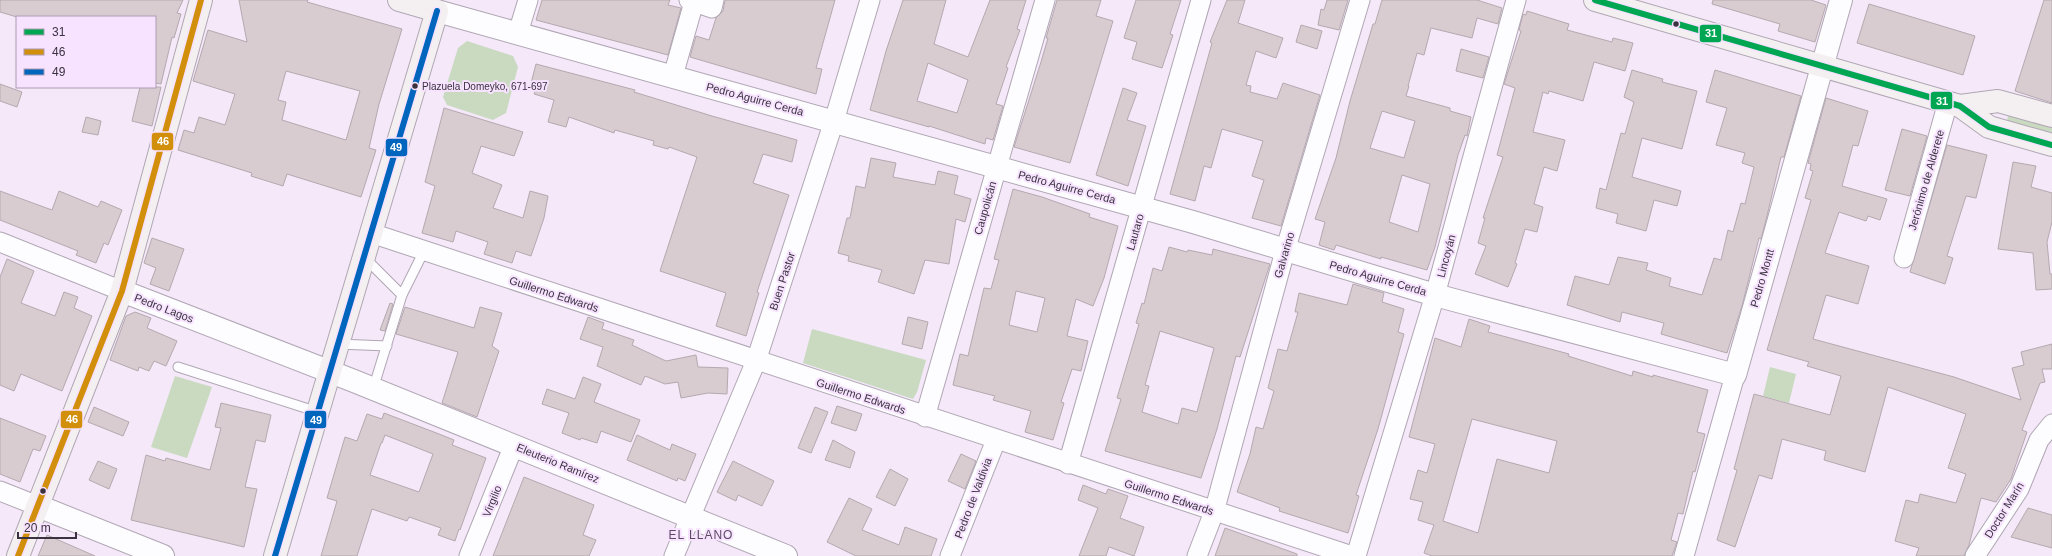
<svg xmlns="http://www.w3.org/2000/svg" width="2052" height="556" font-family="Arial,sans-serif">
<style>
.green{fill:#c9dac0}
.building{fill:#d8ccd1;stroke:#b5a9af;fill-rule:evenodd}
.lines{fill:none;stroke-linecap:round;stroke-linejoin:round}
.service-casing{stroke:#b0a7b4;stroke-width:11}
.minor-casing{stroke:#b0a7b4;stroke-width:21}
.tertiary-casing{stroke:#b0a7b4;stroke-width:24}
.secondary-casing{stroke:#b0a7b4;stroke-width:24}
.service{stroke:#fdfcfe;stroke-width:9}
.minor{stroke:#fdfcfe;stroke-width:19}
.tertiary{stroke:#fdfcfe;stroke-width:22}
.secondary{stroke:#f4f0f1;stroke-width:22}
.bus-1-casing{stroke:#f7e2ff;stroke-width:9}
.bus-2-casing{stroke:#f7e2ff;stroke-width:9}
.bus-3-casing{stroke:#f7e2ff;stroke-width:9}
.bus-1{stroke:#00a651;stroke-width:6}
.bus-2{stroke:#d18f0c;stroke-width:6}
.bus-3{stroke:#0065bd;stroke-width:6}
.bus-dot{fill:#3a323e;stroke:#f7e2ff;stroke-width:1.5}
.labels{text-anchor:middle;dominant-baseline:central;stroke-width:4;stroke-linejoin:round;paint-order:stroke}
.bus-label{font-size:10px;fill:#3a323e;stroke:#f7e2ff;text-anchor:start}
.street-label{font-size:11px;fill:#3a323e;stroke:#f7e2ff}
.neighbourhood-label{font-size:12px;letter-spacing:1px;fill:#5d4b63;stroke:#f7e2ff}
.line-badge{stroke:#f7e2ff;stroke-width:1.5}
.badge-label{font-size:11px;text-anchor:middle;font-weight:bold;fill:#fff}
</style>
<rect width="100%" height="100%" fill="#f4e8f9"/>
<g class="green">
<path d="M 467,41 L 513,56 L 518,67 L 506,113 L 493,120 L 447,105 L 443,97 L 458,48 Z"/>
<path d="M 2012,113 L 2052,125 L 2052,137 L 2007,121 L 2008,115 Z"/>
<path d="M 812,329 L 926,360 L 917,392 L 913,399 L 803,363 Z"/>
<path d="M 1770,367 L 1796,374 L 1789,403 L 1763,396 Z"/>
<path d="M 175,376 L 212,387 L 187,458 L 151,447 Z"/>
</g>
<g class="building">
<path d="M 0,0 L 183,0 L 177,13 L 181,14 L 174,38 L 172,37 L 161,84 L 155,83 L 155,17 L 17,17 L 0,12 Z"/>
<path d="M 239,0 L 308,0 L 307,2 L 402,29 L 379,104 L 369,148 L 376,150 L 361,197 L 287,174 L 283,186 L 251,176 L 252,173 L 178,150 L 184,130 L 194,133 L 199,117 L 225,125 L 235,94 L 193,81 L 208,30 L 247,42 ZM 286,71 L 360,91 L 346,140 L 282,120 L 286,102 L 278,100 Z"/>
<path d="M 542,0 L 670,0 L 668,5 L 681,8 L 668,55 L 536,20 Z"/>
<path d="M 725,0 L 835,0 L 816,68 L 822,69 L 816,94 L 690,57 L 696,36 L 709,40 L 716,18 L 723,11 Z"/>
<path d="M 903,0 L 946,0 L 934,44 L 968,57 L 990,0 L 1026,0 L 1017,29 L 1020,30 L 1006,67 L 1008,68 L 996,104 L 1003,106 L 993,140 L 986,138 L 985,144 L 929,126 L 929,127 L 870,110 L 886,51 ZM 928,63 L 968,80 L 957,113 L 917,101 Z"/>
<path d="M 1057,0 L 1101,0 L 1096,16 L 1113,21 L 1070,163 L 1014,147 L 1041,62 L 1048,38 L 1046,38 Z"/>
<path d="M 1136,0 L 1181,0 L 1170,34 L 1173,35 L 1162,68 L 1132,59 L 1137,42 L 1124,38 Z"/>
<path d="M 1227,0 L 1245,0 L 1238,23 L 1283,38 L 1276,58 L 1256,51 L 1246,85 L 1251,86 L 1250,92 L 1277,99 L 1283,83 L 1320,95 L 1281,226 L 1252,218 L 1264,180 L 1252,176 L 1263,141 L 1222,129 L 1211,168 L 1204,166 L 1195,201 L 1170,194 L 1212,43 L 1210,42 Z"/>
<path d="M 1327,0 L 1348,0 L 1339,30 L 1318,25 L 1321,9 L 1324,10 Z"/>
<path d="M 1382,0 L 1477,0 L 1502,8 L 1498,24 L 1477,18 L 1472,38 L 1431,28 L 1424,55 L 1417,53 L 1408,86 L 1409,86 L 1406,96 L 1450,108 L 1450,111 L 1471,117 L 1467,136 L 1465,135 L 1458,155 L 1435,247 L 1427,270 L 1381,257 L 1381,259 L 1336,245 L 1334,250 L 1319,245 L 1325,222 L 1315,219 L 1336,158 L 1350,101 L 1373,24 L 1375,24 ZM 1382,111 L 1415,121 L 1404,158 L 1370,148 ZM 1402,175 L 1430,184 L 1418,232 L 1389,222 Z"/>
<path d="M 1713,0 L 1811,0 L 1826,5 L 1815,42 L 1778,31 L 1780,24 L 1712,4 Z"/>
<path d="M 2044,0 L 2052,0 L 2052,103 L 2015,91 Z"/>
<path d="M 1869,4 L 1975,36 L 1963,75 L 1857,43 Z"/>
<path d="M 1527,11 L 1569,24 L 1567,30 L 1612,42 L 1613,38 L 1633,43 L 1625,71 L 1594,62 L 1583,101 L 1549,91 L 1548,94 L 1543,92 L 1533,132 L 1565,140 L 1557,171 L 1544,167 L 1534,204 L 1543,207 L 1537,232 L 1525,229 L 1515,263 L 1517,264 L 1508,287 L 1475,274 L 1486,246 L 1478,243 L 1485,218 L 1483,218 L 1503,157 L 1497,155 L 1515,88 L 1504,84 L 1521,31 L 1519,30 L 1523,14 L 1526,15 Z"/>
<path d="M 1301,25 L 1322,31 L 1317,49 L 1296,42 Z"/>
<path d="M 1461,49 L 1489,57 L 1483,78 L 1456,71 Z"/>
<path d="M 536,64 L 635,90 L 634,92 L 712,116 L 797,140 L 792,162 L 763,154 L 753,183 L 789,195 L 757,292 L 759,293 L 746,336 L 716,326 L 726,293 L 660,271 L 697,157 L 669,147 L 668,149 L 653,145 L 654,141 L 615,130 L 614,133 L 569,117 L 566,127 L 548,122 L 554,100 L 534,94 L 536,89 L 530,87 Z"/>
<path d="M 1632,70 L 1663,79 L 1662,82 L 1697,91 L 1682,149 L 1642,138 L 1632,177 L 1681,191 L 1677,206 L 1654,200 L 1646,231 L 1616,223 L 1618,214 L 1596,208 L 1600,188 L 1606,190 L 1621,133 L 1625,134 L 1634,102 L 1624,97 Z"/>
<path d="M 1715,70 L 1801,96 L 1784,157 L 1781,157 L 1766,220 L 1761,239 L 1759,238 L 1742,306 L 1727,353 L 1661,334 L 1664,323 L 1622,312 L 1620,322 L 1567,305 L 1575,276 L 1609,285 L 1618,257 L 1648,263 L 1646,270 L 1671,278 L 1669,286 L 1702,295 L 1714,258 L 1721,260 L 1728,230 L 1733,232 L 1741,203 L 1745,204 L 1754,167 L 1742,163 L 1745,153 L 1716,145 L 1727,108 L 1706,102 Z"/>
<path d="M 0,84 L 22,92 L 17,107 L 0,101 Z"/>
<path d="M 140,87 L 161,87 L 152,126 L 132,121 Z"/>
<path d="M 1123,88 L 1137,93 L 1127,120 L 1146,126 L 1128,186 L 1096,175 Z"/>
<path d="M 1826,98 L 1868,111 L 1858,146 L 1853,145 L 1842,186 L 1887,199 L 1880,220 L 1868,216 L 1866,221 L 1839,212 L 1825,253 L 1869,266 L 1858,304 L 1826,295 L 1813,339 L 1954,377 L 2021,400 L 2012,368 L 2024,365 L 2021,352 L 2052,344 L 2052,369 L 2042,369 L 2045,382 L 2040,383 L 2022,430 L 2027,432 L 2011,479 L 1996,502 L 1981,498 L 1969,545 L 1964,556 L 1916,556 L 1919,548 L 1895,541 L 1906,500 L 1918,503 L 1920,494 L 1956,503 L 1966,474 L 1948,468 L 1966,414 L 1888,387 L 1865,472 L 1824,460 L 1826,451 L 1782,439 L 1772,479 L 1759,475 L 1735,547 L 1717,540 L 1737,470 L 1734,469 L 1754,394 L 1830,415 L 1841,376 L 1807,366 L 1809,362 L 1767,350 L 1811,200 L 1805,198 L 1813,171 L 1810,170 L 1811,164 L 1808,163 Z"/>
<path d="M 444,108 L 523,132 L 514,156 L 481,146 L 472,173 L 502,185 L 493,208 L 523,218 L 530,191 L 548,196 L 544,218 L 531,256 L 516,251 L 512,263 L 484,254 L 488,242 L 456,231 L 453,242 L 422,233 L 435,186 L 425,182 Z"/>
<path d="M 86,117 L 101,121 L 98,135 L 82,132 Z"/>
<path d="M 1902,129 L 1927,136 L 1910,196 L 1885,190 Z"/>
<path d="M 1947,145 L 1987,155 L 1976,198 L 1966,196 L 1947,256 L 1953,258 L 1945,284 L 1910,272 Z"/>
<path d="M 871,158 L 896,163 L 893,177 L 935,185 L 938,171 L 958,176 L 954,194 L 971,199 L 965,222 L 956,219 L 949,264 L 925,260 L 914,294 L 878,282 L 882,270 L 848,261 L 849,256 L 838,253 L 847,218 L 850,218 L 856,186 L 865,188 Z"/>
<path d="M 2013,162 L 2036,166 L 2031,187 L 2052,193 L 2052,222 L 2047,242 L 2050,274 L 2052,274 L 2052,289 L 2036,290 L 2033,253 L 1998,249 Z"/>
<path d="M 1013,189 L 1042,197 L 1090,214 L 1089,217 L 1118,226 L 1104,278 L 1093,306 L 1076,299 L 1067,336 L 1088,341 L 1081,371 L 1072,369 L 1061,402 L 1064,403 L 1053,440 L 1025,432 L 1031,411 L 993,400 L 995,396 L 953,385 L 960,354 L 968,356 L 984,288 L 991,289 L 999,260 L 994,259 ZM 1016,291 L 1045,298 L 1037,332 L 1009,325 Z"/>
<path d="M 0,191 L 52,210 L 59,191 L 98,207 L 101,201 L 122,210 L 108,245 L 104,243 L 96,263 L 76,255 L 78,251 L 0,220 Z"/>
<path d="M 152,238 L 184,249 L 169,291 L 150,284 L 156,268 L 144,263 Z"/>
<path d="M 1169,247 L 1187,252 L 1188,250 L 1212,255 L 1213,249 L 1270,264 L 1240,357 L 1236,356 L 1217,429 L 1201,478 L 1105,451 L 1121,399 L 1117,398 L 1139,324 L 1136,323 L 1142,303 L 1144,304 L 1153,268 L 1162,271 ZM 1160,331 L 1214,348 L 1197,412 L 1182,408 L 1178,424 L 1142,412 L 1149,386 L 1145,385 Z"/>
<path d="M 7,259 L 34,271 L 21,303 L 55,316 L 64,292 L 78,297 L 74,308 L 92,316 L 62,391 L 21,374 L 14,391 L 0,385 L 0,277 Z"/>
<path d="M 1353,284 L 1384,293 L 1382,302 L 1404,309 L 1398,332 L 1404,334 L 1378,429 L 1356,495 L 1359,496 L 1348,533 L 1279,511 L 1280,508 L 1237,492 L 1250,454 L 1256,427 L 1263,429 L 1274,391 L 1268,388 L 1278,349 L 1287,351 L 1298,312 L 1295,312 L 1299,293 L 1347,305 Z"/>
<path d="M 390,303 L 393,304 L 385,331 L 380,330 Z"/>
<path d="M 405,307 L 474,328 L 480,307 L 502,313 L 492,346 L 499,351 L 477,417 L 442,403 L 458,352 L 396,334 Z"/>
<path d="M 135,312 L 151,318 L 147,328 L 177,341 L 166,366 L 154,361 L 149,371 L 139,367 L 138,371 L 110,360 L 126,316 Z"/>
<path d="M 588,317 L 604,323 L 602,329 L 634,340 L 632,345 L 666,361 L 696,355 L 698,367 L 728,368 L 727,394 L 708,393 L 681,398 L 678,382 L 665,384 L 645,376 L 641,385 L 597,366 L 603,347 L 580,339 Z"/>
<path d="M 908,317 L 928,322 L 922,349 L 902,344 Z"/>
<path d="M 1469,319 L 1490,326 L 1488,332 L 1569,354 L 1568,356 L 1632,376 L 1633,371 L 1653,377 L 1653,375 L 1708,390 L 1697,432 L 1705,434 L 1695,472 L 1693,471 L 1683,514 L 1678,513 L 1671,540 L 1677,542 L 1672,556 L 1432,556 L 1424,553 L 1434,525 L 1418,520 L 1423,502 L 1410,499 L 1418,470 L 1427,473 L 1435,444 L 1409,437 L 1435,338 L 1461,347 ZM 1472,419 L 1557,441 L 1549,473 L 1497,459 L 1478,533 L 1443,521 Z"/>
<path d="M 583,377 L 601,384 L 594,402 L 640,420 L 631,442 L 601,431 L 597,443 L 581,438 L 580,440 L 562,433 L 569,413 L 542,404 L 547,389 L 575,399 Z"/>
<path d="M 221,403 L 271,415 L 265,442 L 256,440 L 245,487 L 257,489 L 244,547 L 131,520 L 146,455 L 165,461 L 166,458 L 210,470 L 221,428 L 215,427 Z"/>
<path d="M 837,406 L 862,414 L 856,431 L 831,423 Z"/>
<path d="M 94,407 L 129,422 L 123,436 L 88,422 Z"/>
<path d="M 815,407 L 828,412 L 811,453 L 798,448 Z"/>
<path d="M 384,413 L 439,434 L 454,440 L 452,445 L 486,458 L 460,530 L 459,529 L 455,541 L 438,535 L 441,528 L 409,517 L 407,521 L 372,509 L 357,556 L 321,556 L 337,501 L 327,498 L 345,437 L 357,441 L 367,414 L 382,419 ZM 385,435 L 433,454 L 419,492 L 370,475 L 381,443 L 382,443 Z"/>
<path d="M 0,418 L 46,436 L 40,451 L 33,449 L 20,482 L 0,474 Z"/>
<path d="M 637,435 L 670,450 L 672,444 L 696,454 L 685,481 L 678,478 L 677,481 L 627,460 Z"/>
<path d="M 833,440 L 855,452 L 850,468 L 825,460 Z"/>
<path d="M 961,454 L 976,461 L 965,489 L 948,481 Z"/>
<path d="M 98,461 L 117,469 L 109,489 L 89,480 Z"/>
<path d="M 733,461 L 774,481 L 762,506 L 738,495 L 736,501 L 717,492 Z"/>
<path d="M 890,469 L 908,479 L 895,506 L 876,497 Z"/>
<path d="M 524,477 L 594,505 L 583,535 L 596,540 L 589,556 L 493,556 Z"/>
<path d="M 1083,485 L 1106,494 L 1108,489 L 1128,496 L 1120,518 L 1144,527 L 1134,556 L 1109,547 L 1106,556 L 1079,556 L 1098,508 L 1078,500 Z"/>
<path d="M 849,498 L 872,509 L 862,530 L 899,545 L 905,527 L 937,539 L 931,556 L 856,556 L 827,542 Z"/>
<path d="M 2028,508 L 2052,515 L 2052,548 L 2011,537 Z"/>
<path d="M 1225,528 L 1297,554 L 1297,556 L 1215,556 Z"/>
<path d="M 47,535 L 95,556 L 38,556 Z"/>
</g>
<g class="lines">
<defs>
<g id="service">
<path d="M 365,258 L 402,295"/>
<path d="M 338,344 L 387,346"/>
<path d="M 178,367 L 318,412"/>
<path d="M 373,389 L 402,295 L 424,251"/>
</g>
<g id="minor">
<path d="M 689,0 L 712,8 L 714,0"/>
<path d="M 518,33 L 528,0"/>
<path d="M 673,76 L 694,2"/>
<path d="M 371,233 L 1352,556"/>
<path d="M 0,242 L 122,291"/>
<path d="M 1904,258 L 1948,102"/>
<path d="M 925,417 L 1045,0"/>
<path d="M 1068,464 L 1201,0"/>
<path d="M 0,491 L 38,506"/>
<path d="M 469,556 L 514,445"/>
<path d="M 674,556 L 756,361 L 834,121 L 870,0"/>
<path d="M 950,556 L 996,440"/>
<path d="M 1197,556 L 1214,512 L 1285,251 L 1360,0"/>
<path d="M 1356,556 L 1435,295 L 1516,0"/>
<path d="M 1684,556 L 1735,375"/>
<path d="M 1975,556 L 2019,489 L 2039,440 L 2052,424"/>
</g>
<g id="tertiary">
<path d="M 437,11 L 1193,222 L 1435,295 L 1735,375 L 1841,0"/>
<path d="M 122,291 L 354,381 L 786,556"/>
<path d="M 38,506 L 163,556"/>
</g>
<g id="secondary">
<path d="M 1595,0 L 1960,106 L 1989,127 L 2052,145"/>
<path d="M 1960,106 L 1998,101 L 2052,116"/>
<path d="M 18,556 L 122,291 L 201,0"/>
<path d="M 275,556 L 437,11 L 399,0"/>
</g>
</defs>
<use href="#service" class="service-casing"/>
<use href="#minor" class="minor-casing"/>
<use href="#tertiary" class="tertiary-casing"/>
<use href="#secondary" class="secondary-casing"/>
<use href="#service" class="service"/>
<use href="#minor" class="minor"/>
<use href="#tertiary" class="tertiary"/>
<use href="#secondary" class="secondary"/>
<defs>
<path id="bus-1" d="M 1595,0 L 1960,106 L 1989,127 L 2052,145"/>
<path id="bus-2" d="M 18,556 L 122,291 L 201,0"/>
<path id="bus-3" d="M 275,556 L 437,11"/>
</defs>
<use href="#bus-1" class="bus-1-casing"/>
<use href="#bus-2" class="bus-2-casing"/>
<use href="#bus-3" class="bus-3-casing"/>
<use href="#bus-1" class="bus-1"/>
<use href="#bus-2" class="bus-2"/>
<use href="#bus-3" class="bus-3"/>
</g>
<g class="bus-dot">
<circle cx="1676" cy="24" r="3.5"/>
<circle cx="415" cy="86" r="3.5"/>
<circle cx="43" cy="491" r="3.5"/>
</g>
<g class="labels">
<g class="bus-label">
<text x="422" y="86">Plazuela Domeyko, 671-697</text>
</g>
<g class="street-label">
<text transform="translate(755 99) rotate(15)">Pedro Aguirre Cerda</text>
<text transform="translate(1926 180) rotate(-74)">Jerónimo de Alderete</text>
<text transform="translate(1067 187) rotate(15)">Pedro Aguirre Cerda</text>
<text transform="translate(985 208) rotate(-74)">Caupolicán</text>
<text transform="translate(1135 232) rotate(-74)">Lautaro</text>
<text transform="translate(1284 255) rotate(-74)">Galvarino</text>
<text transform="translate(1446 256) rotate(-75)">Lincoyán</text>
<text transform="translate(1378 278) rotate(16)">Pedro Aguirre Cerda</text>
<text transform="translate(1762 278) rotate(-74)">Pedro Montt</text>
<text transform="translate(782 281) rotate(-72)">Buen Pastor</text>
<text transform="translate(554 294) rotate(18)">Guillermo Edwards</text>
<text transform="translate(164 308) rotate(21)">Pedro Lagos</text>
<text transform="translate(861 396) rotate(18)">Guillermo Edwards</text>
<text transform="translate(558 463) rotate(22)">Eleuterio Ramírez</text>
<text transform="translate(1169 497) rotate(18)">Guillermo Edwards</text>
<text transform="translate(973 498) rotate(-69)">Pedro de Valdivia</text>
<text transform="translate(492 501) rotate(-68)">Virgilio</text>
<text transform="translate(2004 510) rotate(-58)">Doctor Marín</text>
</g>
<g class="neighbourhood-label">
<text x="701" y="535">EL LLANO</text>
</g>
</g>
<g class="line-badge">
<rect x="1699" y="24" width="23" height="19" rx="4" fill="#00a651"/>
<rect x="1930" y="91" width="23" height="19" rx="4" fill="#00a651"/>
<rect x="151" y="132" width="23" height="19" rx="4" fill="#d18f0c"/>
<rect x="385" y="138" width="23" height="19" rx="4" fill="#0065bd"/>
<rect x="60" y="410" width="23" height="19" rx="4" fill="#d18f0c"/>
<rect x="304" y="410" width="23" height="19" rx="4" fill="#0065bd"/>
</g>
<g class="badge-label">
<text x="1711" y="37">31</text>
<text x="1942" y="105">31</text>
<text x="163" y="145">46</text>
<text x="396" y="151">49</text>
<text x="72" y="423">46</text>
<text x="316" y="424">49</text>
</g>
<rect x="16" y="16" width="140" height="72" fill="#f7e2ff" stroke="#ab9cb2"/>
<rect x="24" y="29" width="20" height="6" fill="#00a651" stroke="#ab9cb2"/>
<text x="52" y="36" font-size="12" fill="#3a323e">31</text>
<rect x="24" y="49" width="20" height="6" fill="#d18f0c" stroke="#ab9cb2"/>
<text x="52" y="56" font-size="12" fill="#3a323e">46</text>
<rect x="24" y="69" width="20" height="6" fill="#0065bd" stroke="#ab9cb2"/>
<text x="52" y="76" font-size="12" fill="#3a323e">49</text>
<path d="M18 532v6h58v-6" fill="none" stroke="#3a323e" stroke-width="2"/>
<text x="24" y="532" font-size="12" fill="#3a323e" stroke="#f7e2ff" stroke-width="3" paint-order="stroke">20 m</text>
</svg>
